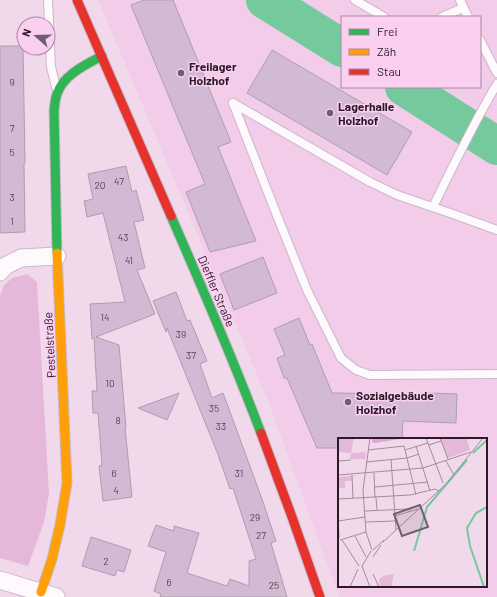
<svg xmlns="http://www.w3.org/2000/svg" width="497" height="597" font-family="Barlow,sans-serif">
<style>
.built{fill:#f2cce9;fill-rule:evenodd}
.green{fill:#e5b8da}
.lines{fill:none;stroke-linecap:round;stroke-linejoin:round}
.river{stroke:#74ca9c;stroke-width:38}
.building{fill:#d2bad4;stroke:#ae9eae}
.lane-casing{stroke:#cab8c6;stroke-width:10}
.street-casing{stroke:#cab8c6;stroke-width:19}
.fast-casing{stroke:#cab8c6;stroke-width:11}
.slow-casing{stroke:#cab8c6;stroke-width:11}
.jam-casing{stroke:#cab8c6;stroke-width:11}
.lane{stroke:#fdf9fc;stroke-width:8}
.street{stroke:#fdf9fc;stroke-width:17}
.fast{stroke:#30b455;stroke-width:9}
.slow{stroke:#ff9f0a;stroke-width:9}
.jam{stroke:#e5322d;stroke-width:9}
.poi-dot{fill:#705e6c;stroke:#fbcff0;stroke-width:1.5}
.labels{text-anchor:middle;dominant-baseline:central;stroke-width:3;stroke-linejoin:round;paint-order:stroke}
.number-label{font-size:10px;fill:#544352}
.poi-label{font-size:12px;font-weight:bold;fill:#2a1b27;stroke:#fbcff0;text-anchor:start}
.street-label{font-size:12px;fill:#2a1b27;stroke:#fbcff0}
.inset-river{fill:none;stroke:#74ca9c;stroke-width:2}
.inset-road{fill:none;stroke:#a18d9d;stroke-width:1}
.view{fill:#705e6c;fill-opacity:0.15;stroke:#705e6c;stroke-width:2}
.inset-edge{fill:none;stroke:#2a1b27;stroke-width:2}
</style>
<rect width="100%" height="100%" fill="#f1d9eb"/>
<path class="built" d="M 98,0 L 497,0 L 497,597 L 339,597 L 269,403 ZM 342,17 L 480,17 L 480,87 L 342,87 ZM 339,439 L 486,439 L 486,586 L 339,586 Z"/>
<path class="green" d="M 27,274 L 37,282 L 49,494 L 44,522 L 28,566 L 0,558 L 0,296 L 4,285 L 12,278 Z"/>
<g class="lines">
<g class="river">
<path d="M 265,0 L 342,48"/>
<path d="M 404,87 L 497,146"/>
</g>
</g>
<g class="building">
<path d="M 144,0 L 173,0 L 231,142 L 218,147 L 256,241 L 210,252 L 186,192 L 205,184 L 131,5 Z"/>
<path d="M 0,46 L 23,46 L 25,163 L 24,163 L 25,232 L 0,233 Z"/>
<path d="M 272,50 L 412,132 L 387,175 L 247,93 Z"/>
<path d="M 126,166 L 132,192 L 136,190 L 144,220 L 134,222 L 145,268 L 137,270 L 155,314 L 96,337 L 119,345 L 126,428 L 125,428 L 132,497 L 103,501 L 99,466 L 102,465 L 98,413 L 93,413 L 92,391 L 97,391 L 94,338 L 92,339 L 90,304 L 125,302 L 103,213 L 87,217 L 84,201 L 93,199 L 88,174 Z"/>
<path d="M 263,257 L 277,293 L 234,310 L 220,274 Z"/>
<path d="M 176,292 L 187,321 L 190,320 L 207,361 L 200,364 L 212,398 L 223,393 L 237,431 L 262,499 L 276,541 L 271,543 L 287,597 L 160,597 L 161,594 L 154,591 L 166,552 L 148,546 L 156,525 L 174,531 L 174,526 L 199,533 L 187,573 L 227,586 L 230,579 L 249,586 L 249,561 L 256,559 L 233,488 L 230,489 L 217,452 L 167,328 L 166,332 L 153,301 Z"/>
<path d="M 299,318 L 310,345 L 312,344 L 332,393 L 427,394 L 427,393 L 457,394 L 456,423 L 403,421 L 402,439 L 339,439 L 339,448 L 317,448 L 287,378 L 284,378 L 277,358 L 285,355 L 274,329 Z"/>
<path d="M 179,393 L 167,420 L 138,408 Z"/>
<path d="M 91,537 L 131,550 L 124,572 L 117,570 L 115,576 L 82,566 Z"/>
</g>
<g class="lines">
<defs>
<g id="lane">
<path d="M 48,0 L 51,67 L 56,87"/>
<path d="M 355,0 L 384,17"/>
<path d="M 460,0 L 468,17"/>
<path d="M 442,17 L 463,8"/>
<path d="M 480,40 L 497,73"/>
<path d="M 233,103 L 276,213 L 307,290 L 341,358 L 356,370 L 370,375 L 497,374"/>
<path d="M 233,103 L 370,182 L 397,195 L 450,213 L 497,230"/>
<path d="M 433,207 C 453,166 473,124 497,84"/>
</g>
<g id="street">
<path d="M 0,272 L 5,266 L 21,258 L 57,256"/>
<path d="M 0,580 L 56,597"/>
</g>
<g id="fast">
<path d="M 171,216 C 202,287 233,359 261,433"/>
<path d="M 57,253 L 54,110 C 55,105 55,99 57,94 C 63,75 85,65 102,56"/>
</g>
<path id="slow" d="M 41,592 L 52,559 L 60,525 L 67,483 L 57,253"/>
<g id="jam">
<path d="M 77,0 L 171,216"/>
<path d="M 261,433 L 292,517 L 320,597"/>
</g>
</defs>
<use href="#lane" class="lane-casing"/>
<use href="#street" class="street-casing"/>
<use href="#fast" class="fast-casing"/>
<use href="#slow" class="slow-casing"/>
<use href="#jam" class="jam-casing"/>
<use href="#lane" class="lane"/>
<use href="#street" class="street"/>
<use href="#fast" class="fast"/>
<use href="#slow" class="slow"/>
<use href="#jam" class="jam"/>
</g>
<g class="poi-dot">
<circle cx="181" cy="73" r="4"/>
<circle cx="330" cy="113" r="4"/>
<circle cx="348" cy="402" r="4"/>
</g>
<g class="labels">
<g class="number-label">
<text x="12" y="82">9</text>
<text x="12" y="128">7</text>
<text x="12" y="152">5</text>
<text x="119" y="181">47</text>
<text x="100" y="185">20</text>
<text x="12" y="197">3</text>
<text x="12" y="221">1</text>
<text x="123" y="237">43</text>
<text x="129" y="260">41</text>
<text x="105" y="317">14</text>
<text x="181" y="334">39</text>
<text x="191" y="355">37</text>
<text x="110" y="383">10</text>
<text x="214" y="408">35</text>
<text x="118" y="420">8</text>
<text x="221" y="426">33</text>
<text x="114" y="473">6</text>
<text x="239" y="473">31</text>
<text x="116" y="490">4</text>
<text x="255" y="517">29</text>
<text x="261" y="535">27</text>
<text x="106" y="561">2</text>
<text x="169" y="582">6</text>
<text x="274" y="585">25</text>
</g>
<g class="poi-label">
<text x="189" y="66">Freilager<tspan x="189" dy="14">Holzhof</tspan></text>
<text x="338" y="106">Lagerhalle<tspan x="338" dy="14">Holzhof</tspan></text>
<text x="356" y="395">Sozialgebäude<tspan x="356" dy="14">Holzhof</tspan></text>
</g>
<g class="street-label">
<text transform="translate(217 291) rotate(67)">Dieffler Straße</text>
<text transform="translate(49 345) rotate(-93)">Pestelstraße</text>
</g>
</g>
<g transform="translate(338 438)">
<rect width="149" height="149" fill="#f1d9eb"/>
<path d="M 16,0 L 13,15 L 0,14 L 0,1 ZM 102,0 L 132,0 L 129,2 L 132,12 L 110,20 ZM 28,14 L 27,21 L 12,21 L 13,15 ZM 14,38 L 14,43 L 7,43 L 7,50 L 0,50 L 0,39 ZM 56,136 L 53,149 L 42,149 L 41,142 L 45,138 Z" fill="#e5b8da"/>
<path d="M 34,0 L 68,0 L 37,5 L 34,4 Z" fill="#e4a3d7"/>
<path class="inset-river" d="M 135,15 L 149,2M 76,113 L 89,69 L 129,22M 146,149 L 132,108 L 129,90 L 138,75 L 149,69"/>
<path class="inset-road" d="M 32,0 L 25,52 L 28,94 L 34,112M 88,0 L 105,45M 102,0 L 110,21M 91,7 L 103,3M 66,8 L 78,57M 78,8 L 92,53M 30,12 L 66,8M 67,12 L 90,5M 53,21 L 58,92M 0,23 L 13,22M 108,23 L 116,37M 28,24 L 69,20 L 81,16M 36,35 L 37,60M 0,37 L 85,30 L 133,14M 14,37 L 15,61M 37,49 L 90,44M 38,60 L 39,72M 0,61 L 72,57 L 97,51 L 101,53M 27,73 L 70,71 L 72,73M 0,75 L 1,100M 57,78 L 80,71M 0,83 L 27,79M 28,84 L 57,83M 17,98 L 28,119M 2,102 L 28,94M 4,102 L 21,128M 45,104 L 108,46 L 145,0M 35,112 L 46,102M 35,119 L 43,107M 35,136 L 41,149M 12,149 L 20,131M 32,149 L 24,128 L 33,113"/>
<path class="view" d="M 82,67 L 90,89 L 64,98 L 56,76 Z"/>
<rect width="149" height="149" class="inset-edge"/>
</g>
<rect x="341" y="16" width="140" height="72" fill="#fbcff0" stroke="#a787a0"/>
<rect x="349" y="29" width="20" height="6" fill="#30b455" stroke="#a787a0"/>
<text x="377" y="36" font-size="12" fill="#2a1b27">Frei</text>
<rect x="349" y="49" width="20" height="6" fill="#ff9f0a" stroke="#a787a0"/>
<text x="377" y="56" font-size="12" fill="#2a1b27">Zäh</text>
<rect x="349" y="69" width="20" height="6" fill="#e5322d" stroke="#a787a0"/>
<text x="377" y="76" font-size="12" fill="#2a1b27">Stau</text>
<g transform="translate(36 36) rotate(290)"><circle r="19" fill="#fbcff0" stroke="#a787a0"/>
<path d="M0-3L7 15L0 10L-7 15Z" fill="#705e6c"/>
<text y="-6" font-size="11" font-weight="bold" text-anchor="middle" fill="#2a1b27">N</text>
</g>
</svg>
